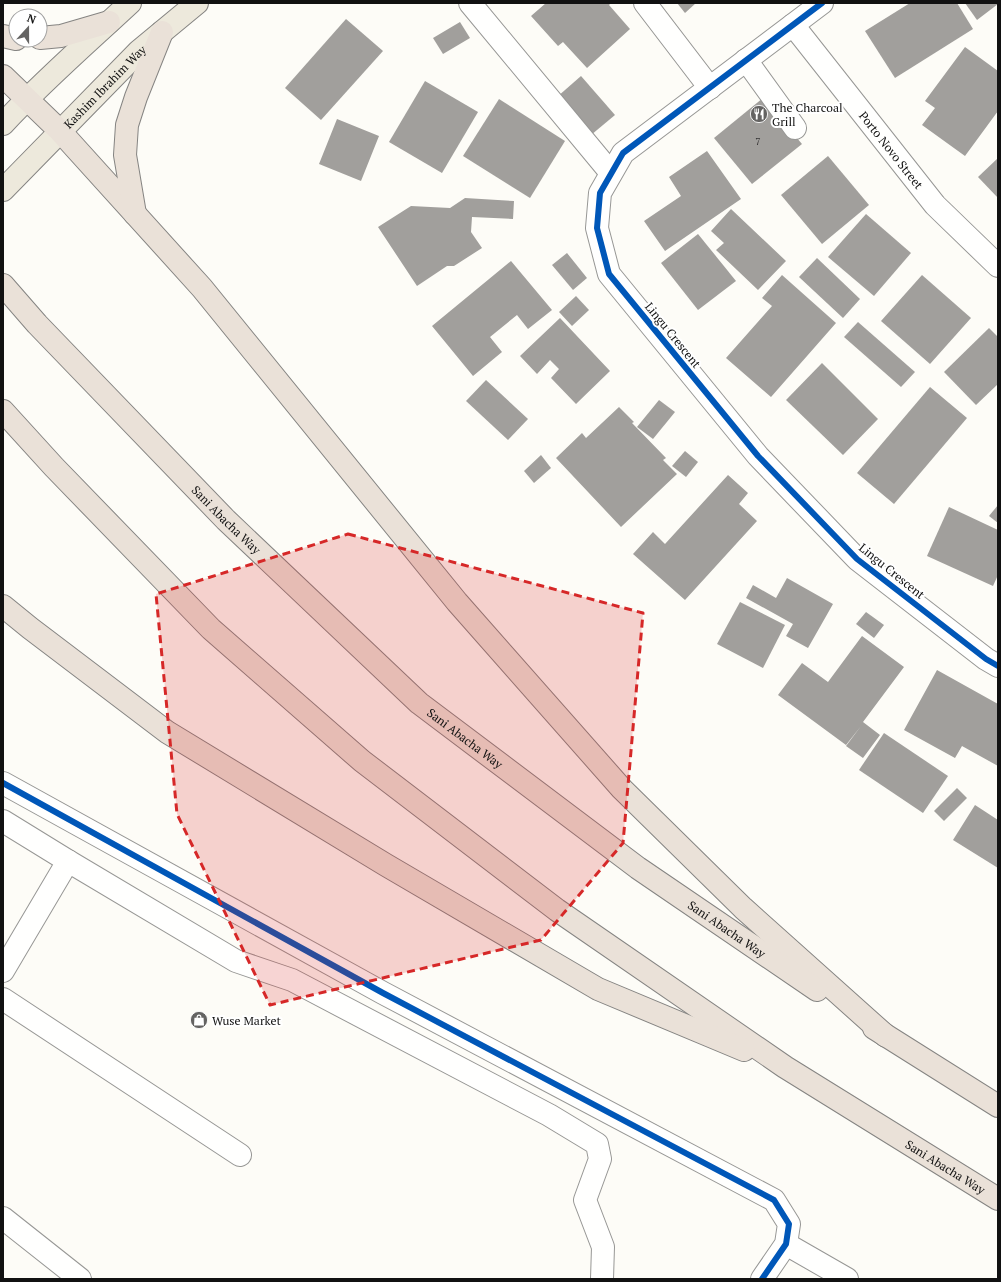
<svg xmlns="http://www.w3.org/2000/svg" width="1001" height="1282" font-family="'PT Serif',serif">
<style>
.building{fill:#a19f9c}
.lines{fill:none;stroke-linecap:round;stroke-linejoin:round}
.minor-casing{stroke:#979795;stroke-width:24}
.major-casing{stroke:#858482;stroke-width:24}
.highway-casing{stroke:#858482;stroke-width:24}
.minor{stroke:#fffffe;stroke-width:22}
.major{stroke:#ede9dc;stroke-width:22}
.highway{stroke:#eae1d8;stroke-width:22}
.cycleway-casing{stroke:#fff;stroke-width:8}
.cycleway{stroke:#0057b8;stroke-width:6}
.marked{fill:#d62828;fill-opacity:0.2;stroke:#d62828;stroke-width:3;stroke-dasharray:8 5;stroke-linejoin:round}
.labels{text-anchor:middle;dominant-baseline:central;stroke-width:4;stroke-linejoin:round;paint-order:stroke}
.number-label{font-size:10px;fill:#353434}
.street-label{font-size:12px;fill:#111;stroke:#fff}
.poi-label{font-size:12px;fill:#111;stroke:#fff;text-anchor:start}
</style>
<rect width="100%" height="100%" fill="#fdfcf7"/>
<g class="building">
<path d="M 546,3 L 611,3 L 609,5 L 630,29 L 587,68 L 563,42 L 558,46 L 531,16 Z"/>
<path d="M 677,3 L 696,3 L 685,13 Z"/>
<path d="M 910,3 L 957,3 L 973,29 L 895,78 L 865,31 Z"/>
<path d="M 965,3 L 998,3 L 998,4 L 977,20 Z"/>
<path d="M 346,19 L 383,51 L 321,120 L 285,88 Z"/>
<path d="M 460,22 L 470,38 L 443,54 L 433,38 Z"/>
<path d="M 965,47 L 998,71 L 998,111 L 965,156 L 922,125 L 935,108 L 925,101 Z"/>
<path d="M 581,76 L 615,115 L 591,135 L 557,97 Z"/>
<path d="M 425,81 L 478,112 L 442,173 L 389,142 Z"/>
<path d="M 763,98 L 802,144 L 752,184 L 714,138 Z"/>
<path d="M 499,99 L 565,141 L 530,198 L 463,156 Z"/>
<path d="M 337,119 L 379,136 L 361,181 L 319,164 Z"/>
<path d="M 707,151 L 741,199 L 665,251 L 644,221 L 681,196 L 669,177 Z"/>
<path d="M 828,156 L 869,205 L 822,244 L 781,195 Z"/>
<path d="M 998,158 L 998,198 L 978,177 Z"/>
<path d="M 465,198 L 514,201 L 513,219 L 472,217 L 471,232 L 482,248 L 454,266 L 447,266 L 417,286 L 378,227 L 411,206 L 450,208 Z"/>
<path d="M 731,209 L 786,261 L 758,290 L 716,250 L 724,243 L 711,231 Z"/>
<path d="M 866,214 L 911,253 L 874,296 L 828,257 Z"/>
<path d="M 698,234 L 736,281 L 698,310 L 661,263 Z"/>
<path d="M 567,253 L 587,278 L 573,290 L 552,265 Z"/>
<path d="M 817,258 L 860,299 L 843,318 L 799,277 Z"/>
<path d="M 511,261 L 552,310 L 528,329 L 517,315 L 490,337 L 502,352 L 473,376 L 432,326 Z"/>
<path d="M 782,275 L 836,323 L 771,397 L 726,358 L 772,306 L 762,298 Z"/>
<path d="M 922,275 L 971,318 L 930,364 L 881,321 Z"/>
<path d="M 576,296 L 589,310 L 572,326 L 559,312 Z"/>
<path d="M 560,318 L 610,371 L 576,404 L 551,378 L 559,369 L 550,360 L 537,374 L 520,356 Z"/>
<path d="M 858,322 L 915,372 L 901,387 L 844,337 Z"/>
<path d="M 989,328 L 998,337 L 998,384 L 976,405 L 944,372 Z"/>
<path d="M 822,363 L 878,419 L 843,455 L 786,400 Z"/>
<path d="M 486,380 L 528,419 L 508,440 L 466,401 Z"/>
<path d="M 930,387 L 967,418 L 894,504 L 857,473 Z"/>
<path d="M 659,400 L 675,412 L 653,439 L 637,427 Z"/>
<path d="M 619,407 L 634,422 L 632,423 L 666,458 L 663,460 L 677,474 L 621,527 L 556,458 L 582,433 L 586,438 Z"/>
<path d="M 685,451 L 698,462 L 686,477 L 672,466 Z"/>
<path d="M 541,455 L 551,468 L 534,483 L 524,471 Z"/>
<path d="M 728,475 L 748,493 L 739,504 L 757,521 L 685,600 L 633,554 L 653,532 L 665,544 Z"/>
<path d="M 998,505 L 998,523 L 989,516 Z"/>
<path d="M 949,507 L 998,530 L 998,575 L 993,586 L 927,556 Z"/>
<path d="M 787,578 L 833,604 L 808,648 L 786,636 L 793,624 L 746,598 L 753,585 L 776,598 Z"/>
<path d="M 740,602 L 785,625 L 763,668 L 717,644 Z"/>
<path d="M 866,612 L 884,625 L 874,638 L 856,624 Z"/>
<path d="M 862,636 L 904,667 L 863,722 L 880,735 L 863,758 L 846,746 L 861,726 L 846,745 L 778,695 L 802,663 L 828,682 Z"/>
<path d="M 937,670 L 998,704 L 998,766 L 962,746 L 955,758 L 904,730 Z"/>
<path d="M 884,733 L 948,776 L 923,813 L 859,770 Z"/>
<path d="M 957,788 L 967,798 L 944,821 L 934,811 Z"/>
<path d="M 975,805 L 998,820 L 998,868 L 953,840 Z"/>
</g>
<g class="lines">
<defs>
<g id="minor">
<path d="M 470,3 L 611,173"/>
<path d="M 645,3 L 710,88"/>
<path d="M 822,3 L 623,153 L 600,193 L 597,228 L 609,274 L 758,456 L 857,559 L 986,659 L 998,666"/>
<path id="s1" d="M 793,25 L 935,205 L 998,266"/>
<path d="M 746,60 L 795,128"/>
<path d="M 3,783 L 383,993 L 774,1200 L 789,1224 L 786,1244 L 762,1279"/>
<path d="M 3,821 L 68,861 L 236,961 L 292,980 L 549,1115 L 597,1144 L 600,1159 L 585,1200 L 603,1247 L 602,1279"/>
<path d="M 3,971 L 68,861"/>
<path d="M 3,999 L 240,1155"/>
<path d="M 3,1218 L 80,1279"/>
<path d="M 786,1244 L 847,1279"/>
</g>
<g id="major">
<path d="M 3,124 C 43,81 87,43 130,3"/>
<path id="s2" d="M 3,190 L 139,51 L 197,3"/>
</g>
<g id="highway">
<path d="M 3,36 L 16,39"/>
<path d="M 40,38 L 61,36 L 109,22"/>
<path d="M 3,76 L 60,131 L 202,288 L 457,602 L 622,789 L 743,908 L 886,1036"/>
<path d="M 135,214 L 125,155 L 127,125 L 136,97 L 162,32"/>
<path id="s3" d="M 3,285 L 37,324 L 226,520 L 419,703 L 638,868 L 817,990"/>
<path id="s4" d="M 3,411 L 54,467 L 211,629 L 362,761 L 557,910 L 785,1067 L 998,1199"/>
<path d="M 3,606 L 30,628 L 167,732 L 386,865 L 598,989 L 744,1050"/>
<path d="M 874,1028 L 998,1106"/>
</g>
</defs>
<use href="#minor" class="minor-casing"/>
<use href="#major" class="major-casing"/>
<use href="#highway" class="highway-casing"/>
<use href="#minor" class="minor"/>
<use href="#major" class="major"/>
<use href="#highway" class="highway"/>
<defs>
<g id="cycleway">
<path d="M 822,3 L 623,153 L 600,193 L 597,228 L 609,274 L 758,456 L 857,559 L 986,659 L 998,666"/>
<path d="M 3,783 L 383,993 L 774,1200 L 789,1224 L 786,1244 L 762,1279"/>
</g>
</defs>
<use href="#cycleway" class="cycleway-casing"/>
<use href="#cycleway" class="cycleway"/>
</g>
<path class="marked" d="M 348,534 L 643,613 L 623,843 L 541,940 L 270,1005 L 177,814 L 156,594 Z"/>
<defs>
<symbol id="restaurant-disc" viewBox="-11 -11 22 22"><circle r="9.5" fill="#646362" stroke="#fff"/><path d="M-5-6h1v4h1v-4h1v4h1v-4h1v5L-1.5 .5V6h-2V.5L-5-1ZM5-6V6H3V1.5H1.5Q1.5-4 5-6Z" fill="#fff"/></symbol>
<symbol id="shop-disc" viewBox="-11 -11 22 22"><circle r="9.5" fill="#646362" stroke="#fff"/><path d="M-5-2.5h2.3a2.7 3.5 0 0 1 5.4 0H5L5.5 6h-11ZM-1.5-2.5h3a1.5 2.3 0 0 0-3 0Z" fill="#fff"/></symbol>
</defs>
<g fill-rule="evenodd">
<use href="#restaurant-disc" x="749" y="104" width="20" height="20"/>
<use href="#shop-disc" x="189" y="1010" width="20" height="20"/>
</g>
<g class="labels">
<g class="number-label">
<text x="758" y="141">7</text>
</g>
<g class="street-label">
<text stroke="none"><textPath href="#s2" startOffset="145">Kashim Ibrahim Way</textPath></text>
<text stroke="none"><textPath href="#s1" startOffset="159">Porto Novo Street</textPath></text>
<text transform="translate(673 335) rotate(51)">Lingu Crescent</text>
<text stroke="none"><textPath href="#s3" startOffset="324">Sani Abacha Way</textPath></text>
<text transform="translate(892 571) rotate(39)">Lingu Crescent</text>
<text stroke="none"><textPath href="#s3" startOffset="648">Sani Abacha Way</textPath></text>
<text stroke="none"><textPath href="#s3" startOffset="972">Sani Abacha Way</textPath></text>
<text stroke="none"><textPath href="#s4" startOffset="1213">Sani Abacha Way</textPath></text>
</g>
<g class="poi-label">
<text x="772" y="107">The Charcoal<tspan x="772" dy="14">Grill</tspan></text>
<text x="212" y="1020">Wuse Market</text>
</g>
</g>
<rect width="1001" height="1282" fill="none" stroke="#111111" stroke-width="8"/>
<g transform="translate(28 28) rotate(21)"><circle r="19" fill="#ffffff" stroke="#a0a0a0"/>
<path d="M0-3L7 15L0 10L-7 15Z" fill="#646362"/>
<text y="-6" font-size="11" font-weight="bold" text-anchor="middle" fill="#111111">N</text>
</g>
</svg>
